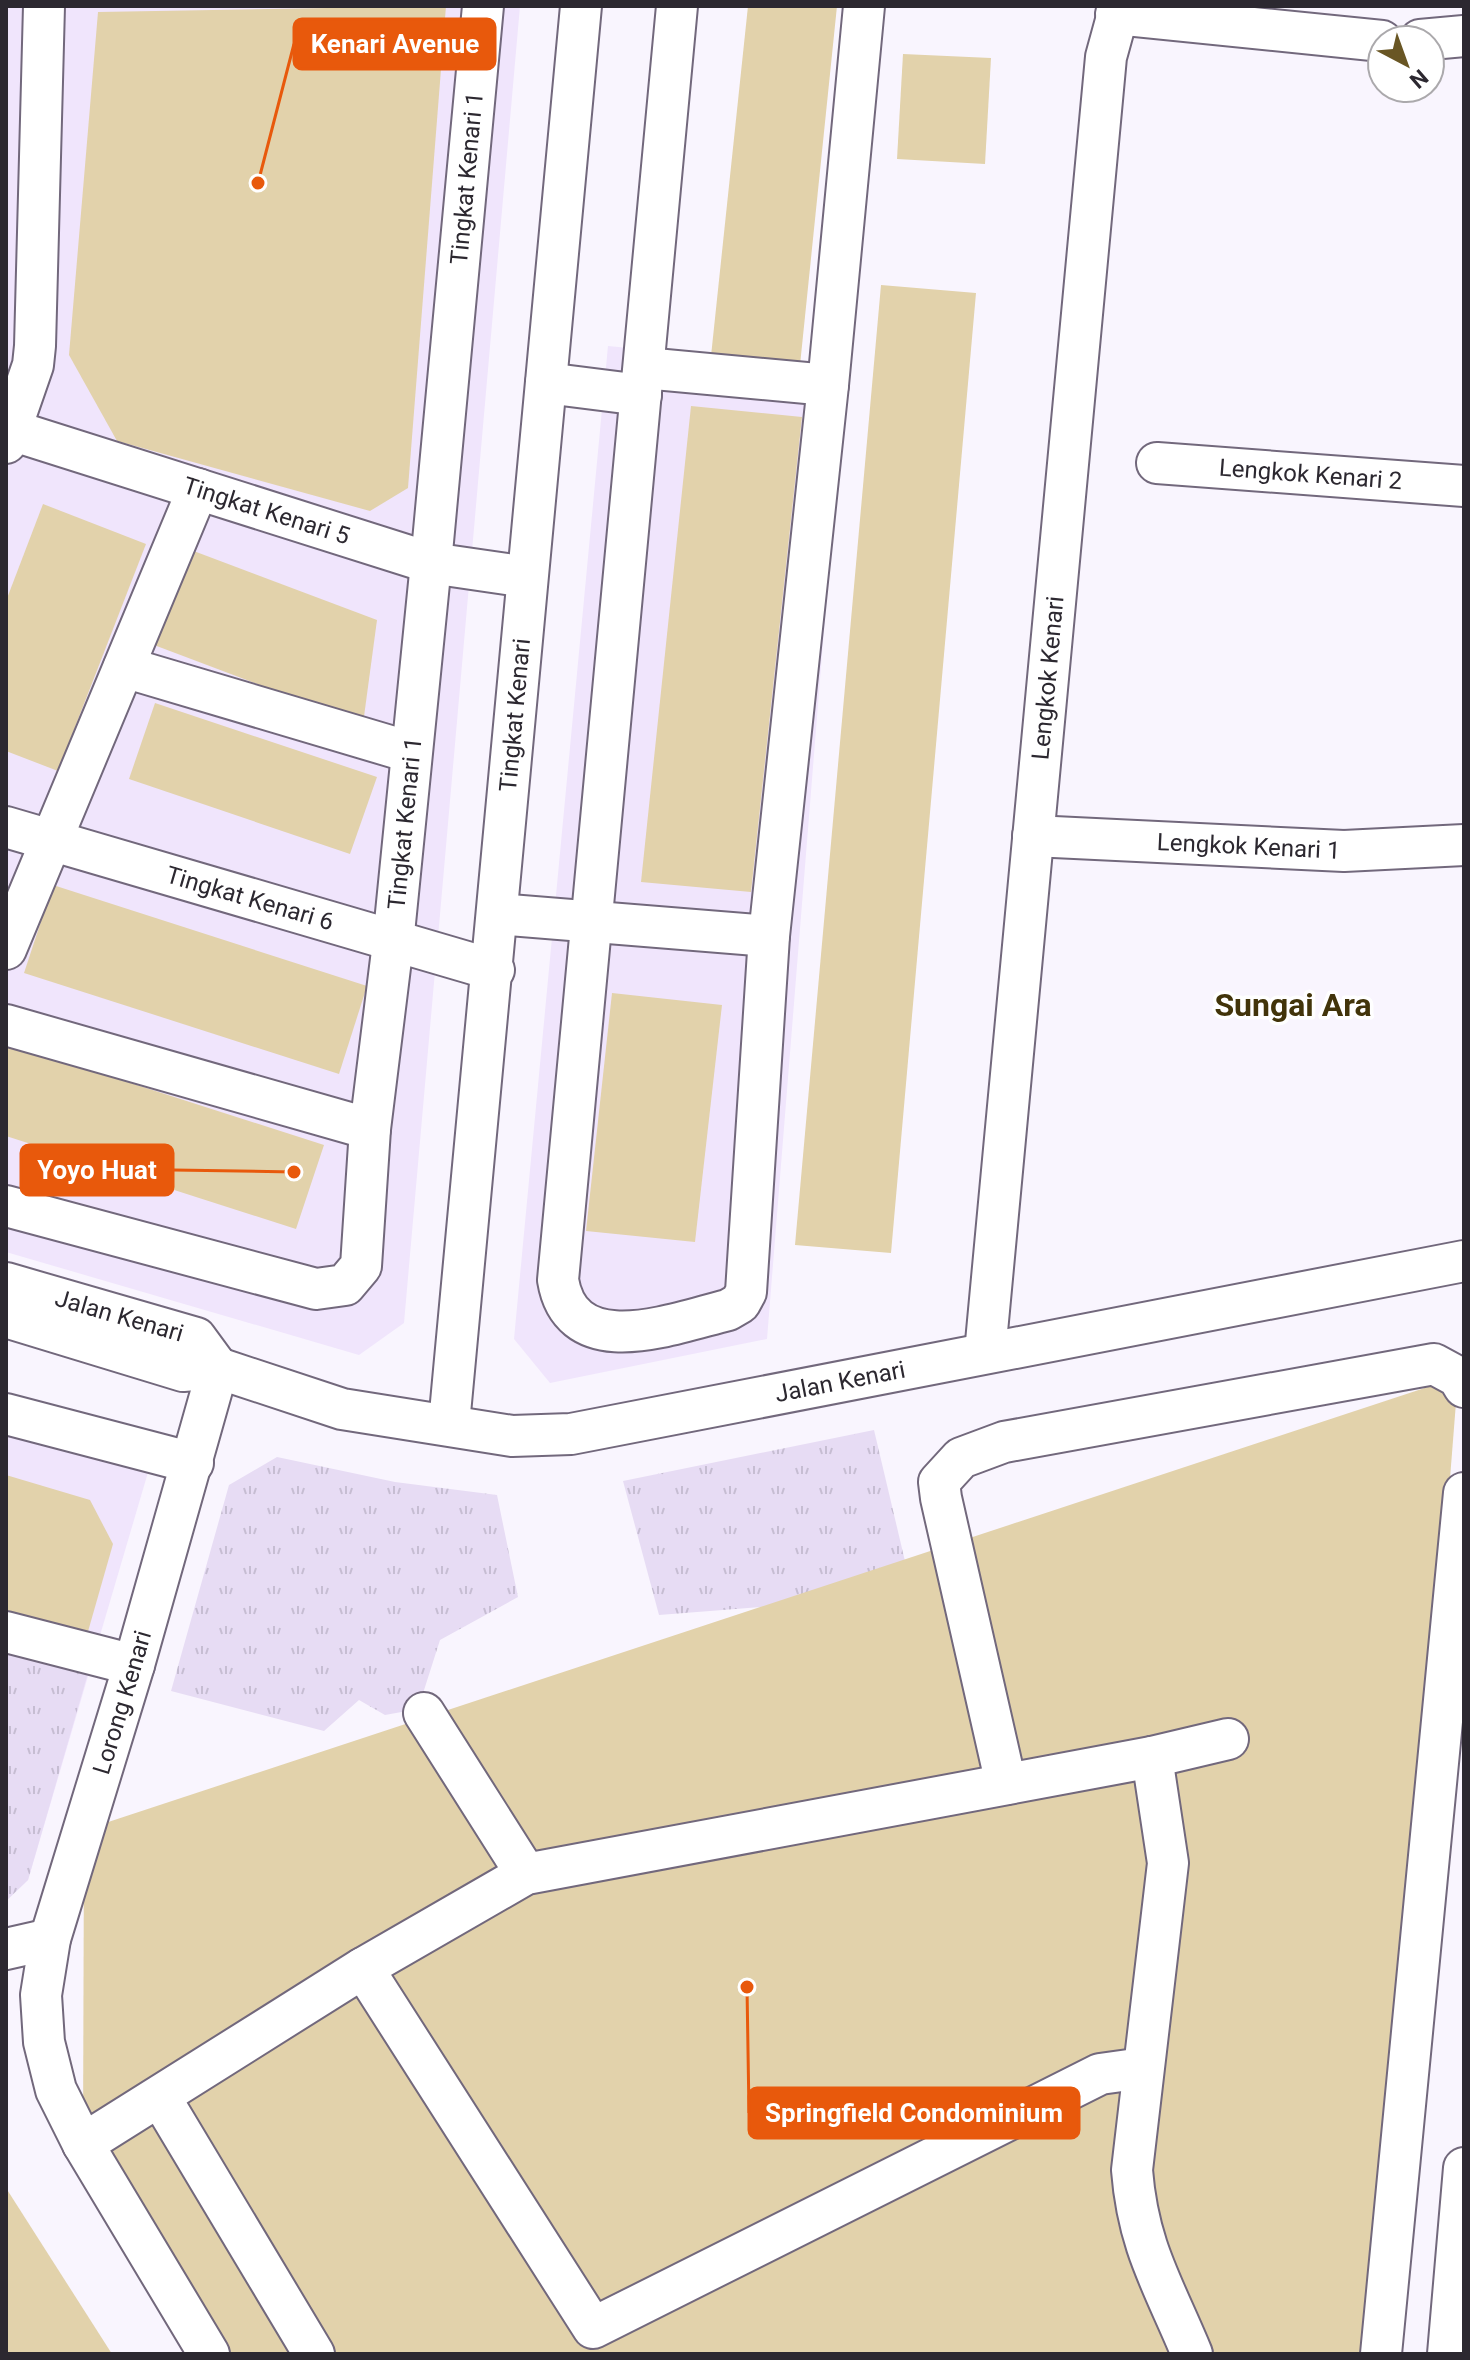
<svg xmlns="http://www.w3.org/2000/svg" width="1470" height="2360" font-family="Roboto,sans-serif">
<style>
.built{fill:#f0e5fc}
.grass{fill:url(#grass-tufts)}
.building{fill:#e2d2ab}
.lines{fill:none;stroke-linecap:round;stroke-linejoin:round}
.minor-casing{stroke:#72687c;stroke-width:44}
.minor{stroke:#fff;stroke-width:40}
.labels{text-anchor:middle;dominant-baseline:central;stroke-width:7;stroke-linejoin:round;paint-order:stroke}
.street-label{font-size:24px;fill:#2c2830;stroke:#fff}
.district-label{font-size:32px;font-weight:bold;fill:#42340a;stroke:#fff}
.leader{fill:none;stroke:#e8590c;stroke-width:3}
.callout-dot{fill:#e8590c;stroke:#fff;stroke-width:3}
.callout{fill:#e8590c;stroke:#e8590c;stroke-width:3}
.callout-label{font-size:26px;text-anchor:middle;font-weight:bold;fill:#fff}
</style>
<defs>
<pattern id="grass-tufts" width="24" height="20" patternUnits="userSpaceOnUse" patternTransform="scale(2)"><rect width="24" height="20" fill="#e7dcf4"/><path d="M3 7l-1-3M5 7V3M7 7l1-3M15 17l-1-3M17 17v-4M19 17l1-3" fill="none" stroke="#c6bdd2"/></pattern>
</defs>
<rect width="100%" height="100%" fill="#f9f5fe"/>
<g class="built">
<path d="M 6,6 L 520,6 L 404,1323 L 359,1355 L 6,1252 Z"/>
<path d="M 608,346 L 845,369 L 767,1339 L 550,1383 L 514,1339 Z"/>
<path d="M 6,1393 L 159,1435 L 28,1880 L 6,1901 Z"/>
</g>
<g class="grass">
<path d="M 874,1430 L 913,1595 L 659,1615 L 623,1481 Z"/>
<path d="M 277,1457 L 395,1482 L 497,1495 L 518,1597 L 440,1640 L 418,1709 L 385,1715 L 359,1700 L 324,1731 L 171,1691 L 229,1485 Z"/>
<path d="M 6,1653 L 88,1673 L 28,1880 L 6,1901 Z"/>
</g>
<g class="building">
<path d="M 446,6 L 408,488 L 370,511 L 117,441 L 69,355 L 98,12 Z"/>
<path d="M 748,6 L 837,6 L 800,365 L 711,356 Z"/>
<path d="M 903,54 L 991,58 L 985,164 L 897,159 Z"/>
<path d="M 881,285 L 976,293 L 891,1253 L 795,1245 Z"/>
<path d="M 691,406 L 802,417 L 751,892 L 641,882 Z"/>
<path d="M 43,504 L 146,544 L 58,771 L 6,751 L 6,601 Z"/>
<path d="M 191,550 L 377,620 L 363,724 L 154,645 Z"/>
<path d="M 155,703 L 377,777 L 350,854 L 129,779 Z"/>
<path d="M 53,885 L 367,986 L 339,1074 L 24,973 Z"/>
<path d="M 612,993 L 722,1005 L 695,1242 L 586,1231 Z"/>
<path d="M 6,1043 L 324,1145 L 296,1229 L 6,1136 Z"/>
<path d="M 1458,1377 L 1381,2354 L 209,2354 L 83,2144 L 84,1830 Z"/>
<path d="M 6,1475 L 90,1500 L 113,1544 L 87,1635 L 6,1612 Z"/>
<path d="M 6,2188 L 112,2354 L 6,2354 Z"/>
</g>
<g class="lines">
<defs>
<g id="minor">
<path d="M 677,6 L 558,1280 C 572,1364 674,1323 728,1310 L 740,1303 L 746,1292 L 769,936 L 828,385 L 864,6"/>
<path d="M 1116,14 L 1382,41"/>
<path d="M 1420,40 L 1464,36"/>
<path d="M 644,368 L 828,385"/>
<path d="M 546,383 L 641,395"/>
<path id="s1" d="M 11,430 L 431,563 L 527,577"/>
<path d="M 6,443 L 33,365 L 35,346 L 44,6"/>
<path id="s2" d="M 1157,463 L 1464,486"/>
<path d="M 124,667 L 410,752"/>
<path id="s3" d="M 6,827 L 494,970"/>
<path id="s4" d="M 1033,836 L 1344,851 L 1464,845"/>
<path d="M 498,914 L 769,936"/>
<path d="M 6,949 L 198,489"/>
<path d="M 6,1025 L 370,1129"/>
<path id="s5" d="M 6,1206 L 316,1289 L 345,1285 L 361,1266 L 370,1129 L 393,943 L 431,563 L 483,6"/>
<path id="s6" d="M 6,1283 L 196,1338 L 218,1368"/>
<path id="s7" d="M 6,1317 L 183,1371 L 218,1368 L 342,1409 L 512,1436 L 571,1434 L 1464,1261"/>
<path id="s8" d="M 985,1353 L 1106,57 L 1120,6"/>
<path d="M 6,1414 L 193,1463"/>
<path id="s9" d="M 449,1424 L 581,6"/>
<path d="M 6,1632 L 134,1665"/>
<path d="M 424,1713 L 526,1874"/>
<path d="M 1152,1757 L 1168,1863 L 1132,2170 C 1138,2247 1164,2286 1192,2354"/>
<path d="M 1006,1784 L 941,1498 L 939,1482 L 961,1458 L 1004,1442 L 1434,1364 L 1458,1377 L 1464,1387"/>
<path d="M 6,1949 L 50,1939"/>
<path d="M 363,1968 L 593,2328 L 1100,2074 L 1143,2068"/>
<path d="M 160,2097 L 314,2354"/>
<path d="M 83,2144 L 363,1968 L 526,1874 L 1152,1757 L 1228,1739"/>
<path id="s10" d="M 209,2354 L 83,2144 L 56,2090 L 44,2042 L 41,1995 L 50,1939 L 134,1665 L 218,1368"/>
<path d="M 1381,2354 L 1464,1493"/>
<path d="M 1448,2354 L 1464,2168"/>
</g>
</defs>
<use href="#minor" class="minor-casing"/>
<use href="#minor" class="minor"/>
</g>
<g class="labels">
<g class="street-label">
<text stroke="none"><textPath href="#s5" startOffset="1468">Tingkat Kenari 1</textPath></text>
<text stroke="none"><textPath href="#s2" startOffset="154">Lengkok Kenari 2</textPath></text>
<text stroke="none"><textPath href="#s1" startOffset="268">Tingkat Kenari 5</textPath></text>
<text stroke="none"><textPath href="#s8" startOffset="678">Lengkok Kenari</textPath></text>
<text stroke="none"><textPath href="#s9" startOffset="712">Tingkat Kenari</textPath></text>
<text stroke="none"><textPath href="#s5" startOffset="820">Tingkat Kenari 1</textPath></text>
<text stroke="none"><textPath href="#s4" startOffset="216">Lengkok Kenari 1</textPath></text>
<text stroke="none"><textPath href="#s3" startOffset="254">Tingkat Kenari 6</textPath></text>
<text stroke="none"><textPath href="#s6" startOffset="118">Jalan Kenari</textPath></text>
<text stroke="none"><textPath href="#s7" startOffset="856">Jalan Kenari</textPath></text>
<text stroke="none"><textPath href="#s10" startOffset="706">Lorong Kenari</textPath></text>
</g>
<g class="district-label">
<text x="1293" y="1005">Sungai Ara</text>
</g>
</g>
<path class="leader" d="M258 183L294 44M294 1172L173 1170M747 1987L749 2113"/>
<g class="callout-dot">
<circle cx="258" cy="183" r="8"/>
<circle cx="294" cy="1172" r="8"/>
<circle cx="747" cy="1987" r="8"/>
</g>
<g class="callout">
<rect x="294" y="19" width="201" height="50" rx="8"/>
<rect x="21" y="1145" width="152" height="50" rx="8"/>
<rect x="749" y="2088" width="330" height="50" rx="8"/>
</g>
<g class="callout-label">
<text x="395" y="53">Kenari Avenue</text>
<text x="97" y="1179">Yoyo Huat</text>
<text x="914" y="2122">Springfield Condominium</text>
</g>
<rect width="1470" height="2360" fill="none" stroke="#2c2830" stroke-width="16"/>
<g transform="translate(1406 64) rotate(139)"><circle r="38" fill="#ffffff" stroke="#aba9ac" stroke-width="2"/>
<path d="M0-6L14 30L0 20L-14 30Z" fill="#695624"/>
<text y="-12" font-size="22" font-weight="bold" text-anchor="middle" fill="#2c2830">N</text>
</g>
</svg>
